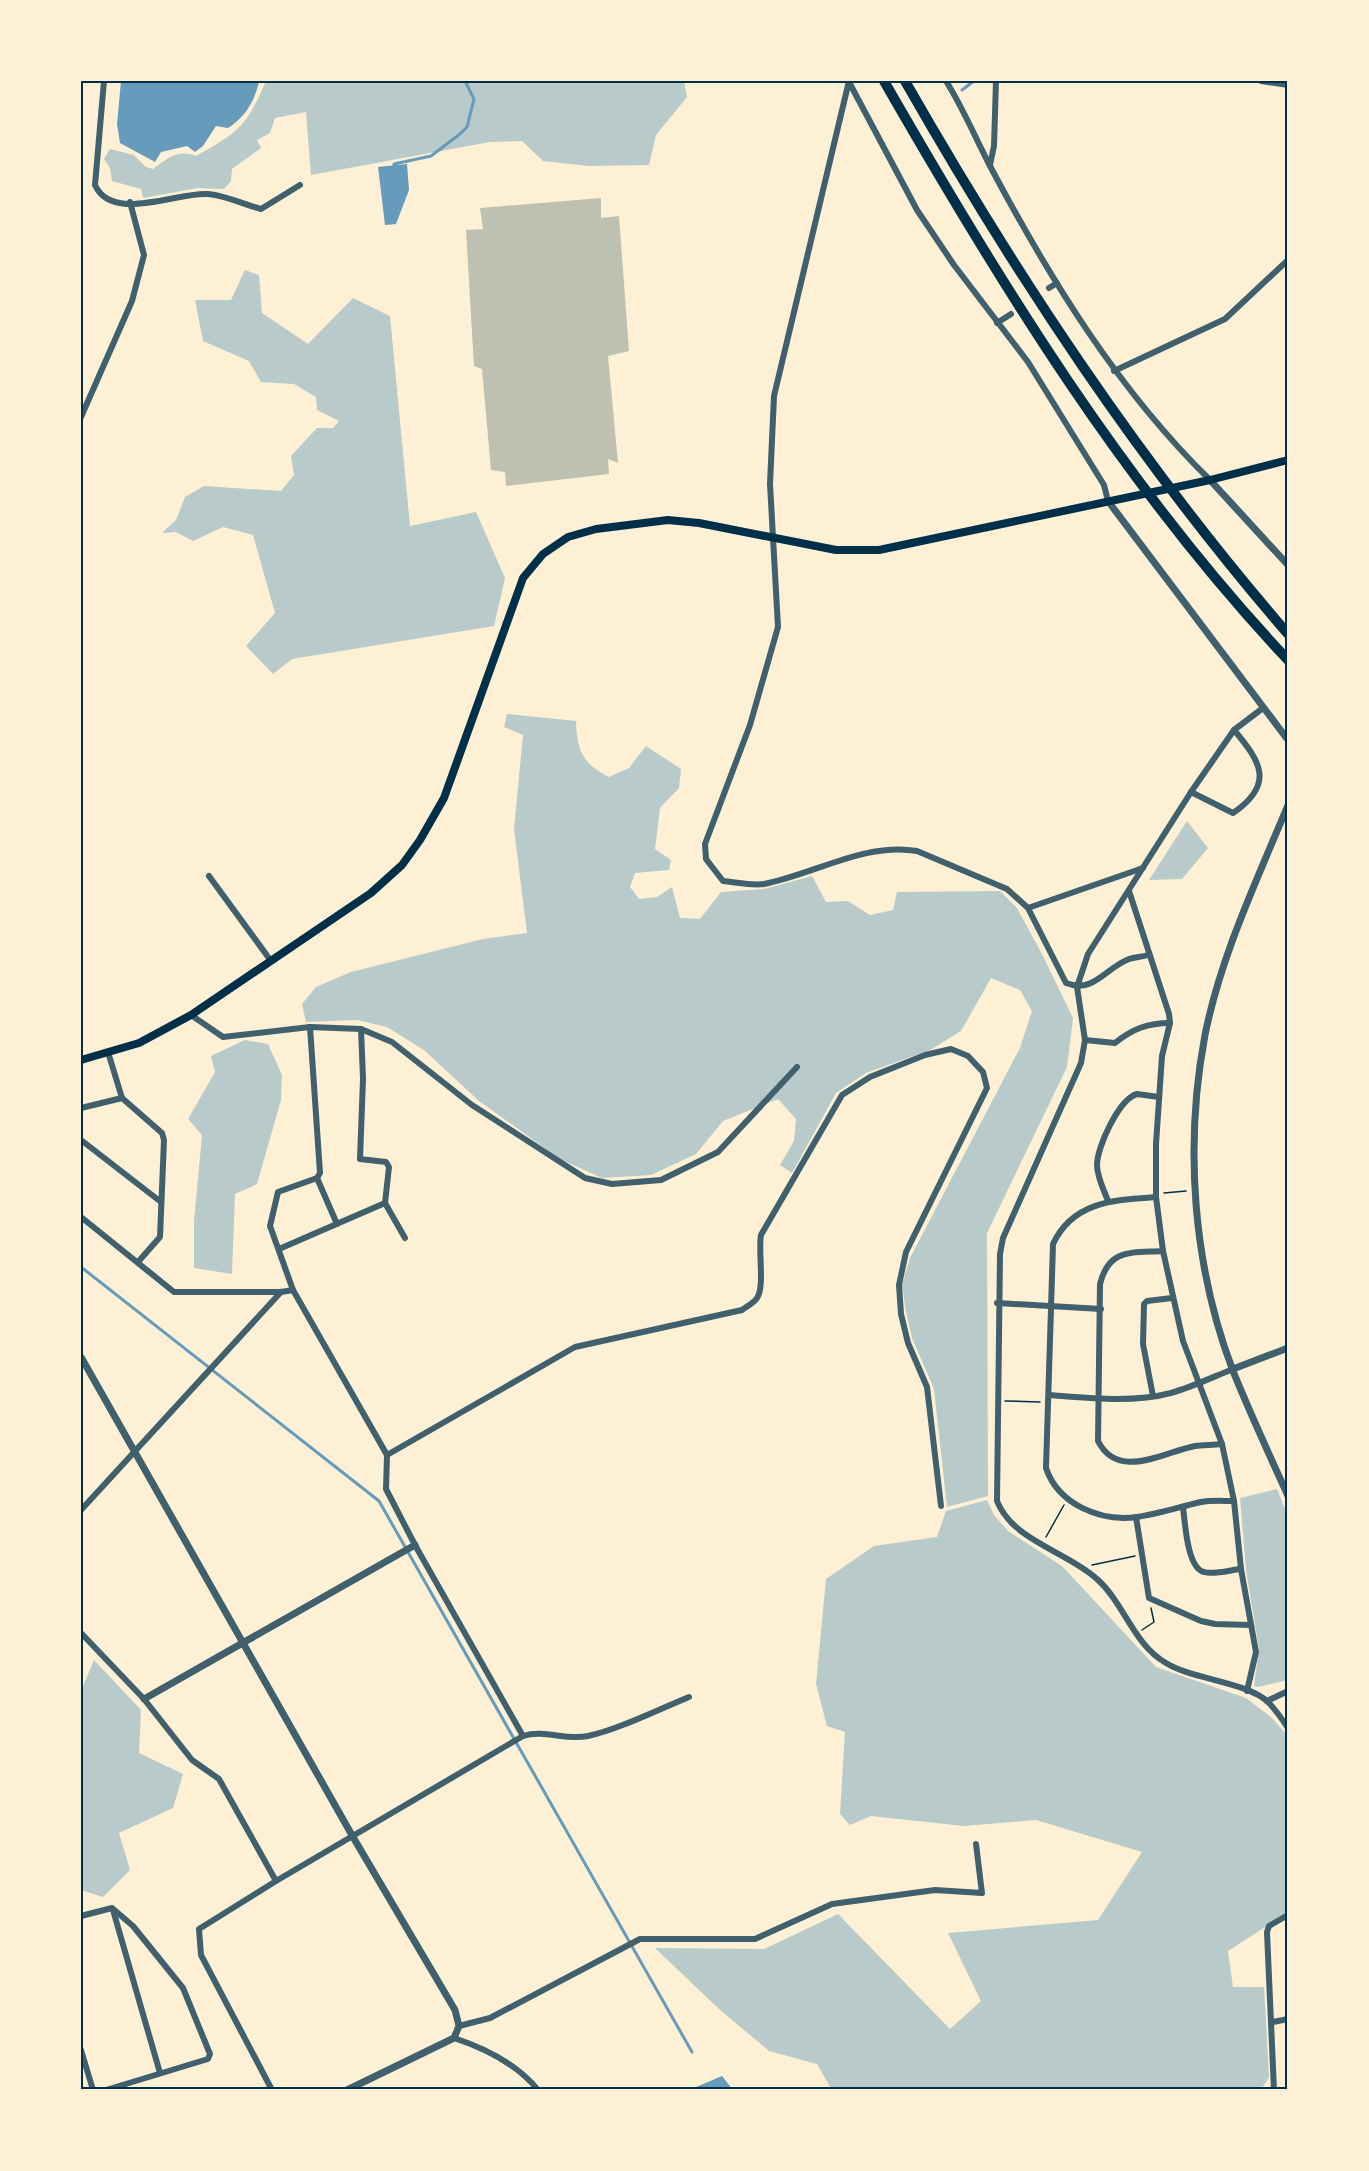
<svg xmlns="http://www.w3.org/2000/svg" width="1369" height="2171" font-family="'DM Sans',sans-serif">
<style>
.green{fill:#b9caca}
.water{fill:#669bbc}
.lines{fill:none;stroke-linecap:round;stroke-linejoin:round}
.stream{stroke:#669bbc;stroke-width:3}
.building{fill:#bec0b2}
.path{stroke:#003049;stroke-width:1.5}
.minor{stroke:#3f606c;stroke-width:6}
.tertiary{stroke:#3f606c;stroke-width:7}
.secondary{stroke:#003049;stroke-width:8}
.motorway{stroke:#003049;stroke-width:10}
.neatline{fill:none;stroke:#003049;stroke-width:2}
</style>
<rect width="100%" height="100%" fill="#fdf0d5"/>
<g class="green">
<path d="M 266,81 L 684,81 L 687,97 L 656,135 L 649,165 L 589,166 L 543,161 L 522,141 L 490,142 L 311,175 L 306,112 L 275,118 L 270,133 L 257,140 L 261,148 L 232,169 L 231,181 L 224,189 L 198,188 L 143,198 L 141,189 L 112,181 L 110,168 L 104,159 L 110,149 L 134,155 L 146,167 L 153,169 C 168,158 178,149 196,156 C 239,132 246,127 266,81 Z"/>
<path d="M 245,270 L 259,275 L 262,313 L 308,344 L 353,298 L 390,316 L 410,526 L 476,512 L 505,578 L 494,626 L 292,659 L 273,674 L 246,646 L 275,613 L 253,535 L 223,527 L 193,541 L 176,532 L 162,533 L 176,520 L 185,497 L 204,486 L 281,491 L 294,475 L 291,456 L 317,428 L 333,428 L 339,421 L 317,410 L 316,397 L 294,384 L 261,382 L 249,361 L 203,341 L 195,300 L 231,300 Z"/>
<path d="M 507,714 L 576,721 C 577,751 582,763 609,777 L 629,768 L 646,746 L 681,769 L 679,788 L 660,808 L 655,849 L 671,860 L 669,870 L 635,873 L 630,887 L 639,899 L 657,897 L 672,887 L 680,918 L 700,919 L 721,892 L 764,889 L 812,876 L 826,902 L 848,901 L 870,915 L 893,910 L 897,892 L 1000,891 L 1017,908 L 1042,954 L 1073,1018 L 1067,1067 L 987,1233 L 988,1496 L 947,1507 L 934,1389 L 912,1338 L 906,1312 L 902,1285 L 910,1258 L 1020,1048 L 1032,1011 L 1020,990 L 991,978 L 961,1031 L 930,1050 L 866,1073 L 836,1093 L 792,1173 L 780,1165 L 794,1141 L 796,1119 L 778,1099 L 723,1121 L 696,1154 L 651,1175 L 602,1178 L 560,1159 L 479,1101 L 424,1050 L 387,1027 L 357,1020 L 306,1022 L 302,1004 L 316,987 L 351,972 L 483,939 L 527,933 L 514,829 L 523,735 L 504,727 Z"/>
<path d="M 1187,821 L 1208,848 L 1182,879 L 1149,880 Z"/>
<path d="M 245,1040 L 268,1044 L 282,1075 L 281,1100 L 257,1184 L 235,1194 L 232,1274 L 194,1268 L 194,1221 L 202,1135 L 188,1119 L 215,1072 L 211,1056 Z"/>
<path d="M 1277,1489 L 1288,1516 L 1288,1680 L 1258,1687 L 1254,1686 L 1259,1649 L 1246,1570 L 1240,1498 Z"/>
<path d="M 987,1500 L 994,1515 L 1008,1531 L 1062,1566 L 1156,1667 L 1246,1698 L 1272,1718 L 1288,1736 L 1288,1912 L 1228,1951 L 1233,1987 L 1264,1987 L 1269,2077 L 1261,2090 L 832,2090 L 817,2064 L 769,2051 L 719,2009 L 655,1948 L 764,1949 L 838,1914 L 950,2029 L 981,2001 L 948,1933 L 1098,1920 L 1142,1852 L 1036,1820 L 964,1826 L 871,1816 L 850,1825 L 840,1814 L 845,1732 L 827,1726 L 816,1684 L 826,1579 L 874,1546 L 937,1537 L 946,1511 Z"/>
<path d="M 94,1660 L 141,1710 L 139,1753 L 183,1774 L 173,1808 L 119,1833 L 130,1870 L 103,1897 L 81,1890 L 81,1691 Z"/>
</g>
<g class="water">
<path d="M 121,81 L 259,81 C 255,101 245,117 228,128 L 216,126 L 203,146 L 195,152 L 187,146 L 161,152 L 155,162 L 120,143 L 117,124 Z"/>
<path d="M 407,164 L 409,190 L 396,224 L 385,225 L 378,167 Z"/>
<path d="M 722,2076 L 733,2090 L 689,2090 Z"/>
</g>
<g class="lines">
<g class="stream">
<path d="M 962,90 L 974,81"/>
<path d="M 394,167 L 394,164 L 431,156 L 460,134 L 467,127 L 474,99 L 465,81"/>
<path d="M 81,1267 L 379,1501 L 692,2052"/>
</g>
</g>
<path class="building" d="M 601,198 L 601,218 L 619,216 L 629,351 L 608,356 L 618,463 L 608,459 L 609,474 L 506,486 L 505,472 L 491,470 L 482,369 L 474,366 L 466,230 L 483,229 L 480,208 Z"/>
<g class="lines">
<g class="path">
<path d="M 1164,1193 L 1186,1191"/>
<path d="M 1005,1401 L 1040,1402"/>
<path d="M 1046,1537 L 1064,1505"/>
<path d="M 1092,1565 L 1135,1556"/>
<path d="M 1142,1630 L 1154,1622 L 1151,1608"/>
</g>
<g class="minor">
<path d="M 104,81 L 95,185 C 112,223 177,192 207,194 C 225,195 245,205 261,209 L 300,185"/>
<path d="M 849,81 L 774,396 L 770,484 L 778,627 L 750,725 L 705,844 L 706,859 L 723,881 C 735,882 752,886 764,884 C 815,874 865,842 917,851 L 1007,889 L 1028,908 L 1066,983 C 1094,994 1105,968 1129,959 C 1135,957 1142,957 1148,955"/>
<path d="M 946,81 C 963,108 975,137 990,166 C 1050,279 1118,390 1210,480"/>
<path d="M 1261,81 L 1288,85"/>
<path d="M 849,82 L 917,210 L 954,265 L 1028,362 L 1104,485 L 1108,501"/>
<path d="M 990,165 L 994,146 L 996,81"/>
<path d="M 1049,288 L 1057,283"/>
<path d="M 997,323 L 1011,314"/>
<path d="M 1114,371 L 1225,319 L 1288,260"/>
<path d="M 81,417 L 132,301 L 144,255 L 130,202"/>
<path d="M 1263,708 L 1234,730 L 1191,792 L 1088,954 L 1077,987 L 1085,1040 L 1081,1063 L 1003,1238 L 1000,1254 L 997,1501 C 1013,1541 1066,1551 1097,1579 C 1124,1603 1133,1644 1166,1663 C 1191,1679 1247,1682 1268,1702 C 1276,1710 1282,1719 1288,1728"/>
<path d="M 1191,792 L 1233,813 C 1275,784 1261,762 1234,730"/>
<path d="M 209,876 L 271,961"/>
<path d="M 1129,891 L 1169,1014 L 1170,1023 L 1162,1056 L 1156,1144 L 1156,1197 L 1163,1251 L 1183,1341 L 1222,1444 L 1234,1501 L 1241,1569 L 1256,1652 L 1247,1691"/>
<path d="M 1028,908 L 1143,868"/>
<path d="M 191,1015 L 223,1037 L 310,1027 L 361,1029 L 392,1042 L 472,1105 L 585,1178 L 612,1184 L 661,1180 L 718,1152 L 797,1067"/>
<path d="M 310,1027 L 320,1173 L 317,1178 L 278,1192 L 270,1226 L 293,1290 L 387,1455 L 386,1489 L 415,1545 L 523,1736"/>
<path d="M 361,1029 L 363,1079 L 360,1159 L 386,1162 L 389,1167 L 385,1203"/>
<path d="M 1085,1040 L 1115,1043 C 1132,1029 1148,1023 1170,1023"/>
<path d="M 108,1052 L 122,1098 L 162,1133 L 164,1140 L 160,1237 L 138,1262"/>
<path d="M 81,1108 L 122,1098"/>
<path d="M 81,1140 L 161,1202"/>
<path d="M 317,1178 L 337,1224"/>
<path d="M 1156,1197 C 1115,1200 1073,1201 1053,1244 L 1046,1468 C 1058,1504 1100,1522 1137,1517 C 1158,1514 1179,1507 1201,1502 C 1211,1500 1223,1501 1234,1501"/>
<path d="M 1108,1201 C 1104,1190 1097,1177 1097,1165 C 1097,1147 1119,1099 1137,1094 L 1159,1097"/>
<path d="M 81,1217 L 174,1292 L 281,1292 L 293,1290"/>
<path d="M 279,1249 L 385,1203 L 405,1238"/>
<path d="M 1163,1251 C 1131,1253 1109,1248 1100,1284 L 1098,1441 C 1118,1481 1164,1452 1195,1446 C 1204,1445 1213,1445 1222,1444"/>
<path d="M 997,1303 L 1101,1309"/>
<path d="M 1050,1395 C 1089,1398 1133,1403 1171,1393 C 1192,1387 1213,1377 1233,1369"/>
<path d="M 1153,1396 L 1143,1344 L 1144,1304 L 1147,1301 L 1172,1298"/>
<path d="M 387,1455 L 575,1347 L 742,1310 C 746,1307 754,1303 757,1298 C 765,1287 758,1251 761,1235 L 842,1095 L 870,1077 L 925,1055 L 951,1049 L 968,1056 L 983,1072 L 987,1088 L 906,1252 L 899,1285 L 901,1314 L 908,1343 L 927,1387 L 941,1506"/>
<path d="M 1183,1507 C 1185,1522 1187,1568 1204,1572 C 1214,1575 1230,1570 1241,1569"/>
<path d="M 81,1510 L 281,1292"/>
<path d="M 1136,1517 L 1149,1598 L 1201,1621 L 1215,1624 L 1250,1625"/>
<path d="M 81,1633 L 144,1699 L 192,1760 L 219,1779 L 276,1881"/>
<path d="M 1267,1701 L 1288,1691"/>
<path d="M 113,1910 L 160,2073"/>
<path d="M 81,1916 L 112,1908 L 133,1926 L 183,1988 L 210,2054 L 208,2059 L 106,2090"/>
<path d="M 1273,2022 L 1288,2019"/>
<path d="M 459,2026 L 490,2018 L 640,1939 L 755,1939 L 832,1904 L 935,1890 L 982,1893 L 976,1844"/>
<path d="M 454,2038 C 484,2048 518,2065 538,2090"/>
<path d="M 81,2050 L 93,2090"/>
<path d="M 272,2090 L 201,1955 L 199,1929 L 276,1881 L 523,1736 C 545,1729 565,1741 588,1736 C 617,1730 660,1709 689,1697"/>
<path d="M 1274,2090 L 1267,1932 L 1269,1926 L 1288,1915"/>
</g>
<g class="tertiary">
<path d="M 1210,480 L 1288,565"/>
<path d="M 1108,501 L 1288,740"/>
<path d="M 1288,805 C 1257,880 1221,955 1205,1035 C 1184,1146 1193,1266 1233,1371 C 1250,1413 1269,1454 1288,1496"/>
<path d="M 81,1357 L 353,1837 L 455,2010 L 459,2026 L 454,2038 L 347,2090"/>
<path d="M 1233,1369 L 1288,1348"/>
<path d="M 144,1699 L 415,1545"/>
</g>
<path class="secondary" d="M 81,1060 L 139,1043 L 191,1015 L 371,893 L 402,865 L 420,840 L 444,798 L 523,578 L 543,554 L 568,537 L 596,529 L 668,520 L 699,523 L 836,550 L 879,550 L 1210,480 L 1288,460"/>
<g class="motorway">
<path d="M 884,81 C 1001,285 1126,488 1288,660"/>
<path d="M 905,81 C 1017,277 1140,463 1288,634"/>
</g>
</g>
<rect width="1369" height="2171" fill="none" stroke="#fdf0d5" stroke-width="165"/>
<rect x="82" y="82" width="1204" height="2006" class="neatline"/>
</svg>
